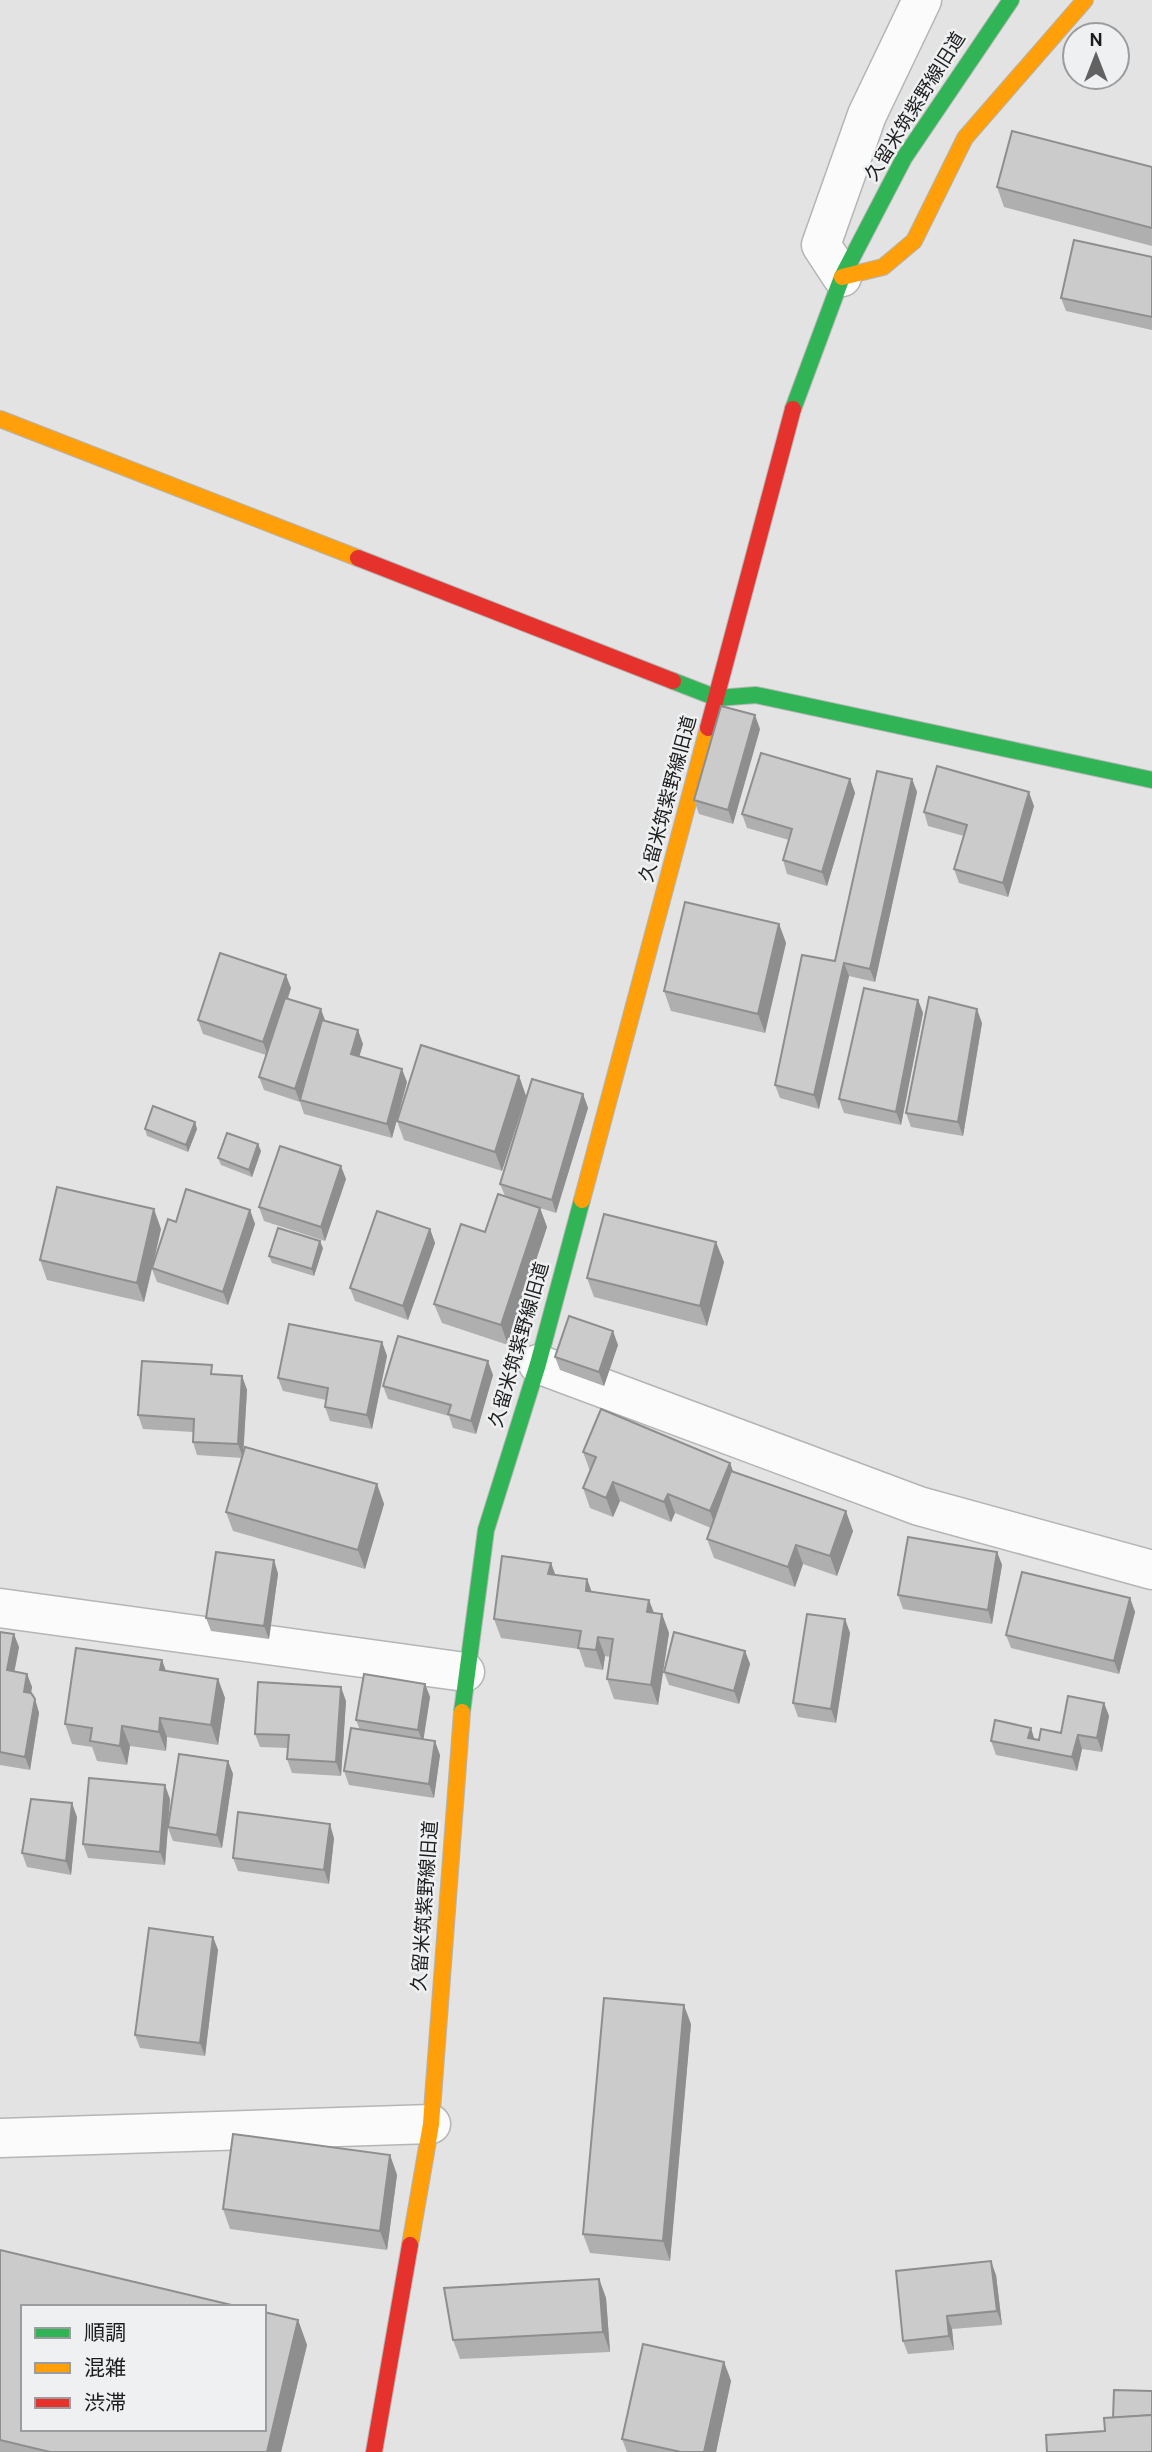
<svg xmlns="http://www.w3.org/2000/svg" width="1152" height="2452" font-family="Overpass,'Noto Sans JP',sans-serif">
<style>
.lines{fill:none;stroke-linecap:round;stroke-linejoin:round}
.street-casing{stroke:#b4b5b5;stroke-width:41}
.fast-casing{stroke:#b4b5b5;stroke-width:18}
.slow-casing{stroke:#b4b5b5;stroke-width:18}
.jam-casing{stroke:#b4b5b5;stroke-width:18}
.street{stroke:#fbfbfb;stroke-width:38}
.fast{stroke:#30b455;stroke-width:16}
.slow{stroke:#ff9f0a;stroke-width:16}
.jam{stroke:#e5322d;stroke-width:16}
.wall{fill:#afafaf}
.shaded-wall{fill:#8e8e8e}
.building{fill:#cbcbcb;stroke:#8e8e8e;stroke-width:2}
.labels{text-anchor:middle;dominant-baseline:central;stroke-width:5;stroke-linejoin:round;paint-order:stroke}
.street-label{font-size:19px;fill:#1c1d1d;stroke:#eff0f2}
</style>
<rect width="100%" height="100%" fill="#e3e3e4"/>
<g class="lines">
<defs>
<g id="street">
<path d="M 842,277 L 821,245 L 867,115 L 922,0"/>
<path d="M 538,1364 L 919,1506 L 1152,1570"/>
<path d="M 0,1608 L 465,1672"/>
<path d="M 0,2138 L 431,2124"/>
</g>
<g id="fast">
<path d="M 793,409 L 842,277 L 904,158 L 1011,0"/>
<path d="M 673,681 L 717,698 L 756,695 L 1152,780"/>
<path d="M 462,1712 L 486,1530 L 538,1364 L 582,1200"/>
</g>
<g id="slow">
<path d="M 842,277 L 883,267 L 914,241 L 965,138 L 1085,0"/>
<path d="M 0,419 L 358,558"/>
<path d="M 582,1200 L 708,728"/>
<path d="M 410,2245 L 431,2124 L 462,1712"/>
</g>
<g id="jam">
<path d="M 358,558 L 673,681"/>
<path d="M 708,728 L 793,409"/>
<path d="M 374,2452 L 410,2245"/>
</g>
</defs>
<use href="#street" class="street-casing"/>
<use href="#fast" class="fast-casing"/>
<use href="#slow" class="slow-casing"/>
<use href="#jam" class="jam-casing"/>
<use href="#street" class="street"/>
<use href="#fast" class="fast"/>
<use href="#slow" class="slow"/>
<use href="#jam" class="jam"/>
</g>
<g class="wall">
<path d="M 1152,167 L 1152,246 L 1004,207 L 997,187 Z"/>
<path d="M 1152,257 L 1152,330 L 1066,311 L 1061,298 Z"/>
<path d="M 760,729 L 733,824 L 699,814 L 694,800 Z"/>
<path d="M 850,779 L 855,793 L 827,886 L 787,874 L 783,860 L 789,840 L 747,828 L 742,814 Z"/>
<path d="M 912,779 L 917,792 L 875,982 L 849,976 L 819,1109 L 780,1098 L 775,1085 L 835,961 Z"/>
<path d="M 1034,806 L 1008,897 L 959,883 L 954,869 L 964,836 L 928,826 L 924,812 Z"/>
<path d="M 779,924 L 786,943 L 765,1033 L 671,1011 L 664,991 Z"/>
<path d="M 291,988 L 288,999 L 363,1044 L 359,1057 L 407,1082 L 392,1138 L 304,1114 L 300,1102 L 264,1090 L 259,1077 L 266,1055 L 203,1034 L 198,1020 Z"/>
<path d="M 918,1000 L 923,1013 L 901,1125 L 844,1113 L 839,1099 Z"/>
<path d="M 982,1023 L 963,1136 L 911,1127 L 906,1113 Z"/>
<path d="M 519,1076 L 526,1096 L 502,1171 L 404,1140 L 397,1121 Z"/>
<path d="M 583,1094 L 588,1108 L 556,1213 L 540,1208 L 547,1227 L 508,1345 L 442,1323 L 434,1304 L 485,1232 L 505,1196 L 500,1184 Z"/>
<path d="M 195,1122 L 197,1129 L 188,1152 L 147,1136 L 145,1129 Z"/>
<path d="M 261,1151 L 252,1177 L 221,1165 L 218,1158 Z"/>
<path d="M 346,1179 L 325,1241 L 264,1221 L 259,1207 Z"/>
<path d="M 250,1210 L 255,1224 L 228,1305 L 157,1282 L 152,1269 L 144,1302 L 47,1280 L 40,1260 L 161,1229 L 153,1266 L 176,1222 Z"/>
<path d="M 430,1229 L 435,1243 L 408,1320 L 355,1301 L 350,1288 Z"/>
<path d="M 323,1248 L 314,1276 L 272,1263 L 269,1256 Z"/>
<path d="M 724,1262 L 707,1326 L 594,1297 L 587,1278 Z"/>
<path d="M 382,1342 L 387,1356 L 372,1429 L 330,1421 L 325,1407 L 326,1400 L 283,1391 L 278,1378 Z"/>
<path d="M 618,1345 L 604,1386 L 560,1370 L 555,1357 Z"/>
<path d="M 215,1374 L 242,1376 L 247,1390 L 243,1453 L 377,1484 L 384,1504 L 365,1569 L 233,1531 L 226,1512 L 242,1458 L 197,1455 L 193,1442 L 193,1432 L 143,1429 L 138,1415 Z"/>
<path d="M 493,1375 L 476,1434 L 453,1428 L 449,1416 L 388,1399 L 383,1386 Z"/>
<path d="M 583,1452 L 730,1463 L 733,1472 L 853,1531 L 837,1576 L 803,1564 L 795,1587 L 714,1558 L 707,1539 L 711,1528 L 675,1513 L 671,1522 L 620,1501 L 613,1517 L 590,1508 L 583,1488 L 590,1471 Z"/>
<path d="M 997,1552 L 1002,1565 L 992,1624 L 903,1609 L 898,1595 Z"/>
<path d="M 274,1560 L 278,1574 L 269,1639 L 211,1631 L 206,1618 Z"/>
<path d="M 551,1563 L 555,1575 L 587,1579 L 592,1592 L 649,1600 L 654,1613 L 662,1614 L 669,1633 L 658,1705 L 614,1699 L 607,1679 L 610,1657 L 605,1656 L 603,1670 L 585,1667 L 579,1649 L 501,1638 L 494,1619 Z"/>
<path d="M 1130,1598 L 1135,1612 L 1119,1674 L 1011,1648 L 1006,1635 Z"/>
<path d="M 845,1619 L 850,1633 L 836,1723 L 798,1717 L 793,1703 Z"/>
<path d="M 0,1632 L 19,1647 L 14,1672 L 27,1674 L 32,1687 L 31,1693 L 35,1699 L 39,1713 L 30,1770 L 0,1765 Z"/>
<path d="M 745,1651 L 750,1664 L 739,1704 L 669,1685 L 664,1672 Z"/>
<path d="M 162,1660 L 166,1671 L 218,1679 L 225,1698 L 218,1745 L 167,1737 L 166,1751 L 130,1746 L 127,1765 L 97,1761 L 92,1747 L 72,1744 L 65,1724 Z"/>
<path d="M 425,1684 L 430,1697 L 423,1739 L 440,1755 L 434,1798 L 349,1785 L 344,1771 L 360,1730 L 356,1720 Z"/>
<path d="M 346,1701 L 341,1776 L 292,1773 L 287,1759 L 288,1748 L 260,1747 L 255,1734 Z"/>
<path d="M 1104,1703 L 1109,1716 L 1102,1752 L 1082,1749 L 1077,1771 L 996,1755 L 991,1741 L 1035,1739 L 1039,1740 L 1061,1733 Z"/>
<path d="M 228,1761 L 233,1774 L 222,1848 L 173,1841 L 168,1828 L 165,1865 L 88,1858 L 83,1844 L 170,1799 L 168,1824 Z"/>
<path d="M 77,1817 L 71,1875 L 27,1867 L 22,1853 Z"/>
<path d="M 334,1838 L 329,1884 L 238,1871 L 233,1858 Z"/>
<path d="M 213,1937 L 218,1950 L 205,2056 L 140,2048 L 135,2035 Z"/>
<path d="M 691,2024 L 670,2261 L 590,2253 L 583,2234 Z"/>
<path d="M 390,2155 L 397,2175 L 387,2250 L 230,2229 L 223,2209 Z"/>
<path d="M 0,2250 L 298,2320 L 307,2345 L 281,2452 L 0,2452 Z"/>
<path d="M 996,2275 L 1002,2325 L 952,2329 L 954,2350 L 908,2354 L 903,2341 Z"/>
<path d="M 599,2279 L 606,2298 L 610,2352 L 460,2359 L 453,2340 Z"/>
<path d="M 724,2362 L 731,2381 L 716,2452 L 627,2452 L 622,2439 Z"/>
</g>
<g class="shaded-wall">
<path d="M 755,715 L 760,729 L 733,824 L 728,810 Z"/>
<path d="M 850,779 L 855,793 L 827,886 L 822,872 Z"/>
<path d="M 912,779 L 917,792 L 875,982 L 870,969 Z"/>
<path d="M 1029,792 L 1034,806 L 1008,897 L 1003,883 Z"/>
<path d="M 779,924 L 786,943 L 765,1033 L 758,1014 Z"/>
<path d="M 844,963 L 849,976 L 819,1109 L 814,1095 Z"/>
<path d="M 286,975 L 291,988 L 268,1056 L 263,1042 Z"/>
<path d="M 918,1000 L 923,1013 L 901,1125 L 896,1112 Z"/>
<path d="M 321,1009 L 326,1023 L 300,1102 L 295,1089 Z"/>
<path d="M 977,1009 L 982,1023 L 963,1136 L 958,1122 Z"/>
<path d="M 358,1030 L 363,1044 L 356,1068 L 351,1054 Z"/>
<path d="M 402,1069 L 407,1082 L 392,1138 L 387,1124 Z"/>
<path d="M 519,1076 L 526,1096 L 502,1171 L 495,1152 Z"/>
<path d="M 583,1094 L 588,1108 L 556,1213 L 552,1200 Z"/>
<path d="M 195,1122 L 197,1129 L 188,1152 L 186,1145 Z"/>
<path d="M 258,1144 L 261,1151 L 252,1177 L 249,1170 Z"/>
<path d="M 341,1166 L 346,1179 L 325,1241 L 321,1227 Z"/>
<path d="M 540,1208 L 547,1227 L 508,1345 L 501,1325 Z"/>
<path d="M 154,1209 L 161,1229 L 144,1302 L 137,1283 Z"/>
<path d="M 250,1210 L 255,1224 L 228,1305 L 223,1292 Z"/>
<path d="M 430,1229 L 435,1243 L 408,1320 L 403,1306 Z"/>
<path d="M 320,1241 L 323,1248 L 314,1276 L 312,1269 Z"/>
<path d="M 716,1242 L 724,1262 L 707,1326 L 700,1306 Z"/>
<path d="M 613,1331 L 618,1345 L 604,1386 L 599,1372 Z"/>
<path d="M 382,1342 L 387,1356 L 372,1429 L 367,1415 Z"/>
<path d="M 488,1361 L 493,1375 L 476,1434 L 471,1421 Z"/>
<path d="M 242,1376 L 247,1390 L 243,1458 L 238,1444 Z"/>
<path d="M 730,1463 L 737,1482 L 717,1531 L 710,1511 Z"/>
<path d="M 613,1482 L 620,1501 L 613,1517 L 606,1498 Z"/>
<path d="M 377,1484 L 384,1504 L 365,1569 L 358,1550 Z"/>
<path d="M 668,1494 L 675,1513 L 671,1522 L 664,1502 Z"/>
<path d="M 846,1511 L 853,1531 L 837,1576 L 830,1556 Z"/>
<path d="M 796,1545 L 803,1564 L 795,1587 L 788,1567 Z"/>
<path d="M 997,1552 L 1002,1565 L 992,1624 L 988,1610 Z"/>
<path d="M 274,1560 L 278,1574 L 269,1639 L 264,1626 Z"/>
<path d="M 551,1563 L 558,1582 L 548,1574 Z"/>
<path d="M 587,1579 L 594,1599 L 586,1591 Z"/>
<path d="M 1130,1598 L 1135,1612 L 1119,1674 L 1114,1661 Z"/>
<path d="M 649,1600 L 656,1619 L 647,1612 Z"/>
<path d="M 662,1614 L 669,1633 L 658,1705 L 651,1685 Z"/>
<path d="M 845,1619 L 850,1633 L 836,1723 L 831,1709 Z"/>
<path d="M 14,1634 L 19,1647 L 12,1684 L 7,1670 Z"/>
<path d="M 598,1637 L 605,1656 L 603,1670 L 596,1650 Z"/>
<path d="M 745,1651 L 750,1664 L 739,1704 L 734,1691 Z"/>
<path d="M 162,1660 L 169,1680 L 160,1670 Z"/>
<path d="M 27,1674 L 32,1687 L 29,1705 L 24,1692 Z"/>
<path d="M 218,1679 L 225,1698 L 218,1745 L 211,1725 Z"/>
<path d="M 425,1684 L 430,1697 L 423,1743 L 418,1730 Z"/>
<path d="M 341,1687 L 346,1701 L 341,1776 L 336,1762 Z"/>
<path d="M 35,1699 L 39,1713 L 30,1770 L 25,1757 Z"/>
<path d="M 1104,1703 L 1109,1716 L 1102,1752 L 1097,1738 Z"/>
<path d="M 160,1718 L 167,1737 L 166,1751 L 159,1732 Z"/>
<path d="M 122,1726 L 130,1746 L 127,1765 L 120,1746 Z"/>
<path d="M 1031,1728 L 1035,1741 L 1028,1738 Z"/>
<path d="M 1078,1735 L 1082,1749 L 1077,1771 L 1072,1757 Z"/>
<path d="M 435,1741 L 440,1755 L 434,1798 L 429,1784 Z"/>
<path d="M 228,1761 L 233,1774 L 222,1848 L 217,1835 Z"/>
<path d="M 165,1785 L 170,1799 L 165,1865 L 160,1852 Z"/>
<path d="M 72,1803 L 77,1817 L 71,1875 L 66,1861 Z"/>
<path d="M 330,1824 L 334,1838 L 329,1884 L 324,1870 Z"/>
<path d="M 213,1937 L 218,1950 L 205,2056 L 200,2043 Z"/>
<path d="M 684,2005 L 691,2024 L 670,2261 L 663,2241 Z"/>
<path d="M 390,2155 L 397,2175 L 387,2250 L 380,2231 Z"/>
<path d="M 991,2261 L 996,2275 L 1002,2325 L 997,2311 Z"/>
<path d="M 599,2279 L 606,2298 L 610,2352 L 603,2332 Z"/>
<path d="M 947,2316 L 952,2329 L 954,2350 L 949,2336 Z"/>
<path d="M 298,2320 L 307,2345 L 281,2452 L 267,2452 Z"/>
<path d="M 724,2362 L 731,2381 L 716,2452 L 704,2452 Z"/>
</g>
<g class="building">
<path d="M 1012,131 L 1152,167 L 1152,228 L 997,187 Z"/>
<path d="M 1074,240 L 1152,257 L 1152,317 L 1061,298 Z"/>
<path d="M 721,706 L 755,715 L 728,810 L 694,800 Z"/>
<path d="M 761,753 L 850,779 L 822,872 L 783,860 L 792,829 L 742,814 Z"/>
<path d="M 937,766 L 1029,792 L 1003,883 L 954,869 L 967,825 L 924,812 Z"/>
<path d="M 877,771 L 912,779 L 870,969 L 844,963 L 814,1095 L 775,1085 L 802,955 L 835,961 Z"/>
<path d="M 685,902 L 779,924 L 758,1014 L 664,991 Z"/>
<path d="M 220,953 L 286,975 L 263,1042 L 198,1020 Z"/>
<path d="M 864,988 L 918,1000 L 896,1112 L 839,1099 Z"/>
<path d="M 929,997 L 977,1009 L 958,1122 L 906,1113 Z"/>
<path d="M 285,998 L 321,1009 L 295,1089 L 259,1077 Z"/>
<path d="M 322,1020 L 358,1030 L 351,1054 L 402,1069 L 387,1124 L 300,1100 Z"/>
<path d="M 421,1045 L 519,1076 L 495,1152 L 397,1121 Z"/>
<path d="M 532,1079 L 583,1094 L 552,1200 L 500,1184 Z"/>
<path d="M 153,1106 L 195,1122 L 186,1145 L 145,1129 Z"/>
<path d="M 227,1133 L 258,1144 L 249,1170 L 218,1158 Z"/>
<path d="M 280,1146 L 341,1166 L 321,1227 L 259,1207 Z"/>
<path d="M 57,1187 L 154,1209 L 137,1283 L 40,1260 Z"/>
<path d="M 186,1189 L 250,1210 L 223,1292 L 152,1268 L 168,1219 L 176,1222 Z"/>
<path d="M 498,1194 L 540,1208 L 501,1325 L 434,1304 L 461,1224 L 485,1232 Z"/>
<path d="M 377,1211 L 430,1229 L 403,1306 L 350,1288 Z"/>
<path d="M 604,1214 L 716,1242 L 700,1306 L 587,1278 Z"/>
<path d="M 278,1228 L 320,1241 L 312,1269 L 269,1256 Z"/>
<path d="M 569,1316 L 613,1331 L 599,1372 L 555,1357 Z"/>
<path d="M 289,1324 L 382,1342 L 367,1415 L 325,1407 L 328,1388 L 278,1378 Z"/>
<path d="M 398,1336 L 488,1361 L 471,1421 L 448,1414 L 451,1405 L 383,1386 Z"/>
<path d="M 142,1361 L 212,1365 L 211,1374 L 242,1376 L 238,1444 L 193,1442 L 194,1419 L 138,1415 Z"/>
<path d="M 601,1409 L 730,1463 L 710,1511 L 668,1494 L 664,1502 L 613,1482 L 606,1498 L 583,1488 L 596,1457 L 583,1452 Z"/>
<path d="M 245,1447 L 377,1484 L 358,1550 L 226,1512 Z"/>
<path d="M 731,1471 L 846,1511 L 830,1556 L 796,1545 L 788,1567 L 707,1539 Z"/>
<path d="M 908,1537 L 997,1552 L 988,1610 L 898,1595 Z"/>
<path d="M 216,1552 L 274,1560 L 264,1626 L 206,1618 Z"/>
<path d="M 502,1556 L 551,1563 L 548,1574 L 587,1579 L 586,1591 L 649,1600 L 647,1612 L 662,1614 L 651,1685 L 607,1679 L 613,1639 L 598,1637 L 596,1650 L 578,1648 L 581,1631 L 494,1619 Z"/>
<path d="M 1022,1572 L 1130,1598 L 1114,1661 L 1006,1635 Z"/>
<path d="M 807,1614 L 845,1619 L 831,1709 L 793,1703 Z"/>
<path d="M 0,1632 L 14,1634 L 7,1670 L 27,1674 L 24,1692 L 31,1693 L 35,1699 L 25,1757 L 0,1752 Z"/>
<path d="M 674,1632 L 745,1651 L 734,1691 L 664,1672 Z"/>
<path d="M 76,1648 L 162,1660 L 160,1670 L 218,1679 L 211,1725 L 160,1718 L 159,1732 L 122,1726 L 120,1746 L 90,1741 L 92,1728 L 65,1724 Z"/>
<path d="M 364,1674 L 425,1684 L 418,1730 L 356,1720 Z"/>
<path d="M 258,1682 L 341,1687 L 336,1762 L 287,1759 L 289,1735 L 255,1734 Z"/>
<path d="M 1068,1696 L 1104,1703 L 1097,1738 L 1078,1735 L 1072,1757 L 991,1741 L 995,1720 L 1031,1728 L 1028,1738 L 1039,1740 L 1041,1729 L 1061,1733 Z"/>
<path d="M 351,1728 L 435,1741 L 429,1784 L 344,1771 Z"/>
<path d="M 179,1754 L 228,1761 L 217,1835 L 168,1827 Z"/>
<path d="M 89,1778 L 165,1785 L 160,1852 L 83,1844 Z"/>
<path d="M 31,1799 L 72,1803 L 66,1861 L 22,1853 Z"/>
<path d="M 238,1812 L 330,1824 L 324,1870 L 233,1858 Z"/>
<path d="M 149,1928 L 213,1937 L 200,2043 L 135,2035 Z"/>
<path d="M 604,1998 L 684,2005 L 663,2241 L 583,2234 Z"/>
<path d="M 233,2134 L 390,2155 L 380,2231 L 223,2209 Z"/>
<path d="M 0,2250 L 240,2307 L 23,2307 L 23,2429 L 264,2429 L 264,2312 L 298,2320 L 267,2452 L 50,2452 L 0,2440 Z"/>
<path d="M 991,2261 L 997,2311 L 947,2316 L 949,2336 L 903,2341 L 896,2271 Z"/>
<path d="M 599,2279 L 603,2332 L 453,2340 L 444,2288 Z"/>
<path d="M 643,2344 L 724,2362 L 704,2452 L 681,2452 L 622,2439 Z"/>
<path d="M 1114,2390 L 1152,2391 L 1152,2415 L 1113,2418 Z"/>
<path d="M 1152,2415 L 1152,2452 L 1047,2452 L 1046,2435 L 1105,2431 L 1104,2418 Z"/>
</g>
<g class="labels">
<g class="street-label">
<text transform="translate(916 107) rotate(-58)">久留米筑紫野線旧道</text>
<text transform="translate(669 799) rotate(-75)">久留米筑紫野線旧道</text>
<text transform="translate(520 1345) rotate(-74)">久留米筑紫野線旧道</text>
<text transform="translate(426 1906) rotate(-86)">久留米筑紫野線旧道</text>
</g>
</g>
<rect x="21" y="2305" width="245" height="126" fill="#eff0f2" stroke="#9b9c9d" stroke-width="2"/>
<rect x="35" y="2328" width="35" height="10" fill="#30b455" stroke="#9b9c9d" stroke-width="2"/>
<text x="84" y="2340" font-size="21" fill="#1c1d1d">順調</text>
<rect x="35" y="2363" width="35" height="10" fill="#ff9f0a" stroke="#9b9c9d" stroke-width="2"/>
<text x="84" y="2375" font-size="21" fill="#1c1d1d">混雑</text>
<rect x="35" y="2398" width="35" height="10" fill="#e5322d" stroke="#9b9c9d" stroke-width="2"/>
<text x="84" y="2410" font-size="21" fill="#1c1d1d">渋滞</text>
<g transform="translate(1096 56)"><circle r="33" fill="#eff0f2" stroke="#9b9c9d" stroke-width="2"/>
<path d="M0-5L12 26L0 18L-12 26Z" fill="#626263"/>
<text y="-10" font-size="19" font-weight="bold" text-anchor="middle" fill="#1c1d1d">N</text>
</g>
</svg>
